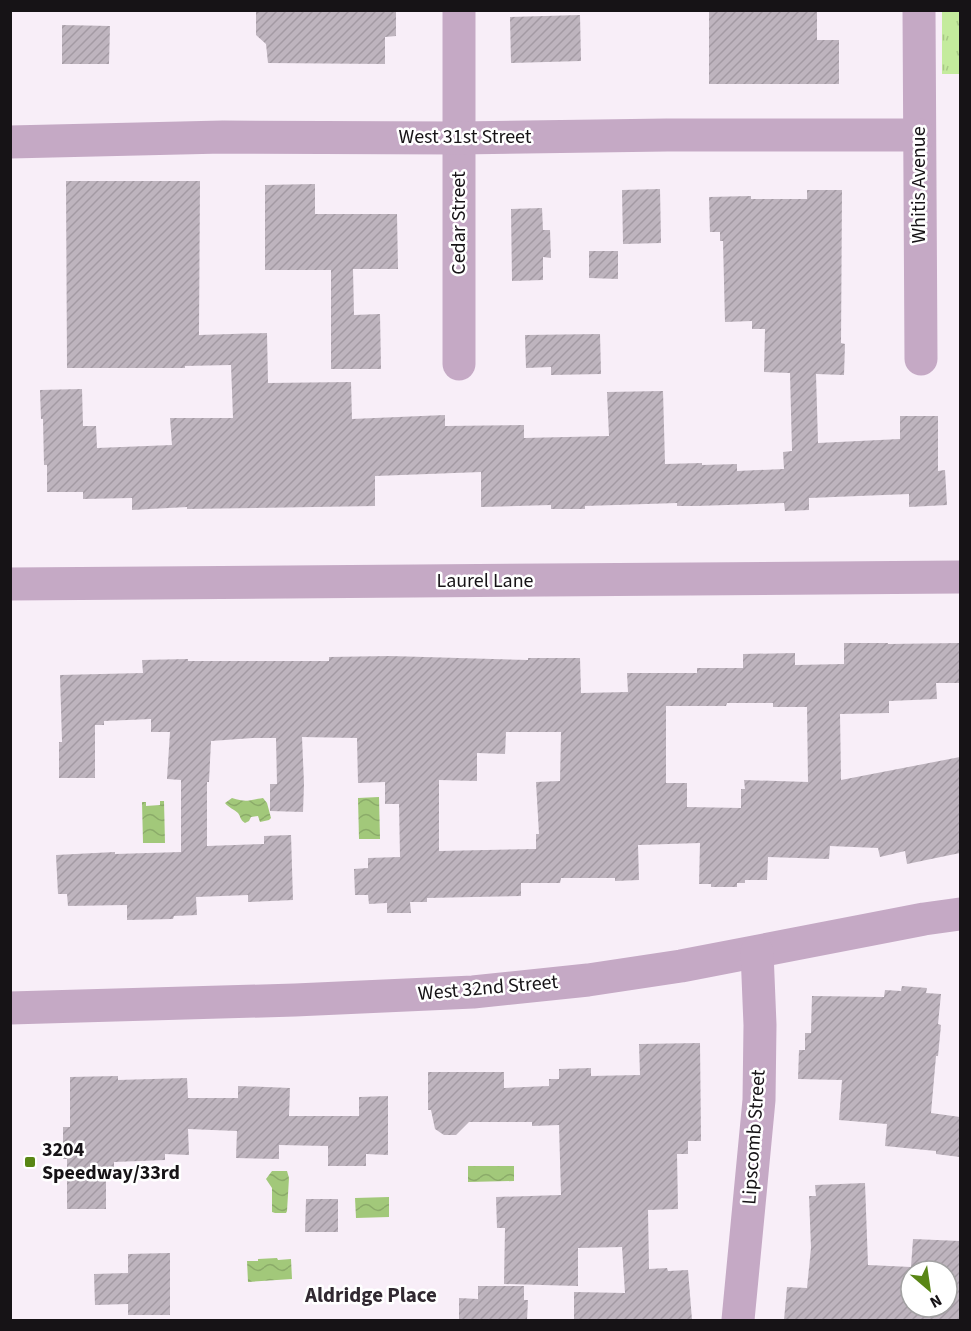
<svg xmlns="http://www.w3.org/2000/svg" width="971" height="1331" font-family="'Source Sans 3',sans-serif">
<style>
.park{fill:url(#park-tufts)}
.water{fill:url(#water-waves)}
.building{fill:url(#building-hatch);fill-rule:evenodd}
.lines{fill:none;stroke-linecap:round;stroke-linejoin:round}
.minor{stroke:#c5a9c5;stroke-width:33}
.poi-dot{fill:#598615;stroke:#fff;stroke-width:2}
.labels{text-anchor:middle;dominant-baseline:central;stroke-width:5;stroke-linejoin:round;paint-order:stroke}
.street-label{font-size:20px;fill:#161316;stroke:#fff}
.poi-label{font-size:20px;font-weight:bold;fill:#161316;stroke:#fff;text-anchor:start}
.neighbourhood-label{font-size:21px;font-weight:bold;fill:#312931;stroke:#fff}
</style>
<defs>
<pattern id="park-tufts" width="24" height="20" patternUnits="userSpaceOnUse" patternTransform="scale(1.5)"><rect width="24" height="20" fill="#c4eb9d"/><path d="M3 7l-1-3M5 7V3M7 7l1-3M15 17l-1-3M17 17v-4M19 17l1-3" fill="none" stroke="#a8c986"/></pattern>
<pattern id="water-waves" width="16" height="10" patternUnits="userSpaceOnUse" patternTransform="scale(1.5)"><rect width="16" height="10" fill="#a2c87a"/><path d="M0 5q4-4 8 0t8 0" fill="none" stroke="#8bab69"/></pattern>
<pattern id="building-hatch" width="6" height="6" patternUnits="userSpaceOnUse" patternTransform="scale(1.5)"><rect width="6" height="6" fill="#beb4be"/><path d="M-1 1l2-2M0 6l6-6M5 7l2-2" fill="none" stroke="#a39aa3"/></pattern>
</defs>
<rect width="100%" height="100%" fill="#f8eef8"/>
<rect class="park" x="942" y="11" width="18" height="63"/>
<g class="water">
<path d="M 379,797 L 380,839 L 359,839 L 358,798 Z"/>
<path d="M 232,798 C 247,803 249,800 263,798 L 267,803 L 271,818 L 269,820 L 260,822 L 258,816 L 251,817 L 249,821 L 245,823 C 240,820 241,817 238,813 C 234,809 229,808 225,803 Z"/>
<path d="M 160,801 L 164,801 L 165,843 L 143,843 L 142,802 L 146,802 L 146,806 L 160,805 Z"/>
<path d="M 468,1166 L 514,1166 L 514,1181 L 468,1182 Z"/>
<path d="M 272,1171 L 287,1171 L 289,1178 L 287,1211 L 286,1213 L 275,1213 L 272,1212 L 272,1188 L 266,1179 Z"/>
<path d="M 389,1197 L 389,1217 L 356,1218 L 355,1198 Z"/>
<path d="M 277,1258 L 278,1260 L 291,1259 L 292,1279 L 248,1282 L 247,1261 L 258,1261 L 258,1259 Z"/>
</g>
<g class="building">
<path d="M 256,10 L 396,10 L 396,36 L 385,37 L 385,64 L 268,63 L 266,44 L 256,35 Z"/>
<path d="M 709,10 L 817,10 L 817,40 L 839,40 L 839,84 L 709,84 Z"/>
<path d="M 580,15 L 581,61 L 511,63 L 510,17 Z"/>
<path d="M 62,25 L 110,26 L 109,64 L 62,64 Z"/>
<path d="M 66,181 L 200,181 L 199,335 L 267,333 L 268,383 L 351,382 L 352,419 L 445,415 L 445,426 L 524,425 L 524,438 L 609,436 L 607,392 L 663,391 L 665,464 L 702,463 L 702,465 L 737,464 L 737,471 L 784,469 L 783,452 L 792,451 L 790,373 L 764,372 L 765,329 L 752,329 L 752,321 L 725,322 L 723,241 L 720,241 L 720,232 L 710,232 L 709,197 L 751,196 L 751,199 L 807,199 L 807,190 L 842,190 L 841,343 L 845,344 L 844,375 L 816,374 L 818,443 L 900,439 L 900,416 L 938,416 L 938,471 L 945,470 L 947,505 L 909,507 L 909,494 L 809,498 L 809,510 L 785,511 L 784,503 L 697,506 L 677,506 L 677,503 L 585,506 L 585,509 L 551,509 L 551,505 L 481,507 L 481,472 L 375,476 L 375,506 L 187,509 L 187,507 L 132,510 L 132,498 L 83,499 L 83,492 L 47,492 L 47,465 L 44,465 L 43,419 L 41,419 L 40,390 L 82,389 L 83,426 L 96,426 L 97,448 L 172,445 L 170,418 L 233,418 L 231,365 L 185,366 L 185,368 L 67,368 Z"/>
<path d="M 315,184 L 315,214 L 397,214 L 398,269 L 353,269 L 354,315 L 380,314 L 381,369 L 331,369 L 331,270 L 265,270 L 265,185 Z"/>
<path d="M 660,189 L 661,243 L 623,244 L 622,190 Z"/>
<path d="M 542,208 L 543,230 L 550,230 L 551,258 L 543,257 L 543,280 L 512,281 L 511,209 Z"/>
<path d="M 589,251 L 618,251 L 618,279 L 589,278 Z"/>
<path d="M 600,334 L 601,374 L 551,375 L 551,367 L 526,368 L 525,335 Z"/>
<path d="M 844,643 L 888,643 L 888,644 L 960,643 L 960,683 L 936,683 L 937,699 L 889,701 L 889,713 L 840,714 L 841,780 L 960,757 L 960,853 L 907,864 L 905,851 L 880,857 L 878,848 L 830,846 L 829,859 L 768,857 L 767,880 L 745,880 L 745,883 L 737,883 L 737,887 L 711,887 L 711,884 L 699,884 L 700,843 L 638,845 L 639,880 L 615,881 L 615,878 L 561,878 L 560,883 L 521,883 L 521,896 L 427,898 L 427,902 L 410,902 L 411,913 L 387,913 L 387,903 L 369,904 L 368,895 L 355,895 L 354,869 L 368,868 L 368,858 L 400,857 L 399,804 L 385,804 L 385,782 L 358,783 L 357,738 L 302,737 L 304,784 L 303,812 L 270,811 L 270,784 L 277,784 L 276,738 L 253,738 L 211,741 L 209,782 L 207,782 L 207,846 L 264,844 L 264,836 L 291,835 L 293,900 L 248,902 L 248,895 L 196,897 L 197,915 L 174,916 L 173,919 L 127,920 L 127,905 L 68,906 L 67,894 L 58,894 L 56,855 L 115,852 L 115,854 L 181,852 L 181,780 L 167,779 L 170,732 L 151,732 L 151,719 L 104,721 L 104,725 L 95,725 L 95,778 L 59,778 L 59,742 L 62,742 L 60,675 L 143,673 L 142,660 L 188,659 L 188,661 L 329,661 L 329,657 L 390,656 L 528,660 L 528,658 L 580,658 L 581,693 L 628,692 L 627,673 L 697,673 L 697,668 L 743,668 L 743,654 L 795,653 L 795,665 L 844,664 ZM 727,703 L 773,703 L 773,707 L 807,707 L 808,782 L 744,780 L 745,789 L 741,789 L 741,808 L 687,807 L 687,783 L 666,783 L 666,706 L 726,706 ZM 506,732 L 561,732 L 560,781 L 536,782 L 539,834 L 536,834 L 536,849 L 439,851 L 439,780 L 477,781 L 477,753 L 505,754 Z"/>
<path d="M 902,986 L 927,988 L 926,993 L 941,994 L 938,1024 L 941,1025 L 938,1056 L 936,1056 L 931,1113 L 960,1117 L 960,1157 L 936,1154 L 936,1151 L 885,1146 L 887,1124 L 839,1120 L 842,1080 L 798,1079 L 799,1050 L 805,1050 L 805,1033 L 811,1033 L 812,996 L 884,997 L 885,990 L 901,991 Z"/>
<path d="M 700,1043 L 701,1141 L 688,1141 L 688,1154 L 677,1154 L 678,1209 L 648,1210 L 649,1269 L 667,1268 L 668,1271 L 688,1270 L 692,1320 L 574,1320 L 574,1292 L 625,1293 L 622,1247 L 578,1248 L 578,1286 L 504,1284 L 505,1228 L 497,1228 L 496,1197 L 561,1195 L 559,1125 L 532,1126 L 532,1122 L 469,1122 L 456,1135 L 444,1135 L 435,1129 L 431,1110 L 428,1110 L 428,1072 L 504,1072 L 504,1088 L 549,1086 L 549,1079 L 559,1079 L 559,1069 L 591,1068 L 591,1076 L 640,1075 L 639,1044 Z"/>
<path d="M 118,1076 L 118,1080 L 187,1078 L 188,1098 L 238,1098 L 238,1086 L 290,1088 L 289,1116 L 359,1116 L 359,1097 L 388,1096 L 388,1155 L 366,1154 L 366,1166 L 328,1166 L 328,1146 L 279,1145 L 279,1159 L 236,1158 L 237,1131 L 188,1129 L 189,1155 L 165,1154 L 165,1160 L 114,1162 L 114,1168 L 106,1168 L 106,1209 L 67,1209 L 67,1159 L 63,1159 L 63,1127 L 70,1127 L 70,1077 Z"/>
<path d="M 865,1183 L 868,1265 L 911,1267 L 913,1239 L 960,1241 L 960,1320 L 784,1320 L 787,1287 L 807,1288 L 811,1248 L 809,1196 L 816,1196 L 815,1185 ZM 911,1271 L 947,1271 L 947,1307 L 911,1307 Z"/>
<path d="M 306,1199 L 338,1199 L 338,1232 L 305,1232 Z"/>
<path d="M 170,1253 L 170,1315 L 128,1315 L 128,1304 L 95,1305 L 94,1274 L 128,1273 L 128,1254 Z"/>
<path d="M 478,1286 L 524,1286 L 524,1300 L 528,1300 L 527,1320 L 459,1320 L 459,1298 L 478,1299 Z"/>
</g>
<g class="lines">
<g class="minor">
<path d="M 459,10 L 459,364"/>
<path d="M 919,10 L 921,359"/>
<path d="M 10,142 L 223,137 L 459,138 L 667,135 L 919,135"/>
<path d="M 10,584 L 960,577"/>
<path d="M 10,1008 L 295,1000 L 473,992 L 588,980 L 681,966 L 924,919 L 960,914"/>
<path d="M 738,1320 L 759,1100 L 760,1025 L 757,952"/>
</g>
</g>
<rect class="poi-dot" x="24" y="1156" width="12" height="12" rx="3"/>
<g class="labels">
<g class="street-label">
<text x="465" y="137">West 31st Street</text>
<text transform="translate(919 185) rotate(-90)">Whitis Avenue</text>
<text transform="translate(459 223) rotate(-90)">Cedar Street</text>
<text x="485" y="581">Laurel Lane</text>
<text transform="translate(488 988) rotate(-5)">West 32nd Street</text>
<text transform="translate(754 1137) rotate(-86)">Lipscomb Street</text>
</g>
<g class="poi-label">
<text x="42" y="1150">3204<tspan x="42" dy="23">Speedway/33rd</tspan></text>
</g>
<g class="neighbourhood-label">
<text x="371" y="1295">Aldridge Place</text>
</g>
</g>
<rect width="971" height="1331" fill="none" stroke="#161316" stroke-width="24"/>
<g transform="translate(929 1289) rotate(151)"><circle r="28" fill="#ffffff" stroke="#a2a1a2" stroke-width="1.5"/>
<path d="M0-4.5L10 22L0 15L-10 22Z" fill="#598615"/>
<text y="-9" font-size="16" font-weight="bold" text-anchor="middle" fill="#161316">N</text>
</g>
</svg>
